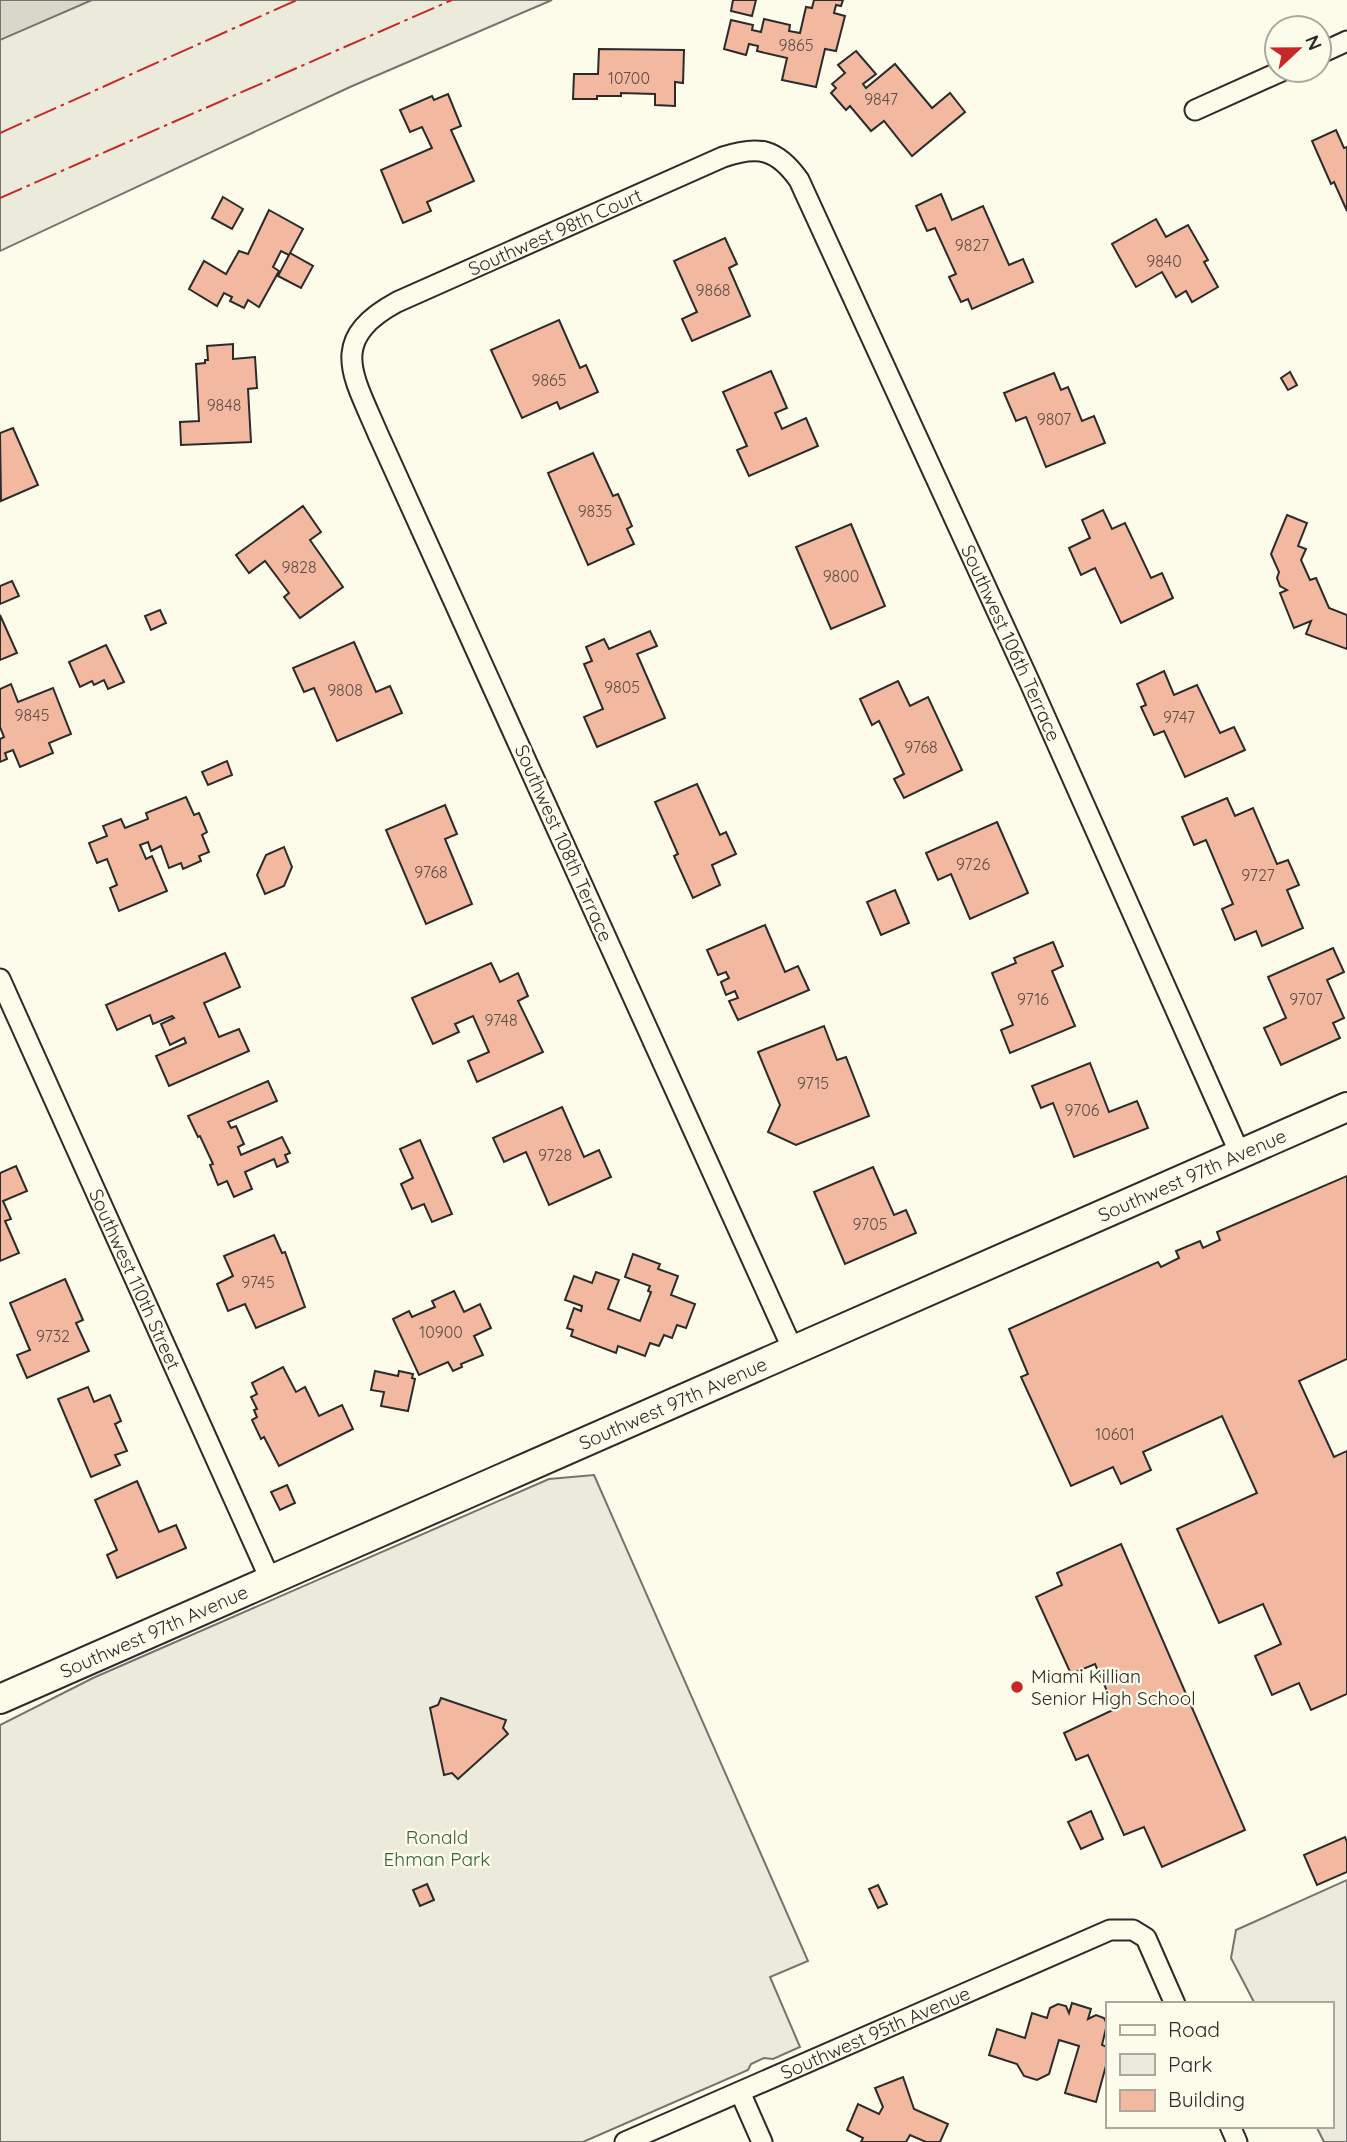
<svg xmlns="http://www.w3.org/2000/svg" width="1347" height="2142" font-family="Quicksand,sans-serif">
<style>
.green{fill:#ecebdb;stroke:#74746e;stroke-width:2}
.water{fill:#d8d7c9;stroke:#74746e;stroke-width:2}
.building{fill:#f2b8a0;stroke:#2b2b2b;stroke-width:2}
.lines{fill:none;stroke-linecap:round;stroke-linejoin:round}
.street-casing{stroke:#2b2b2b;stroke-width:23}
.secondary-casing{stroke:#2b2b2b;stroke-width:32}
.street{stroke:#fdfbea;stroke-width:19}
.secondary{stroke:#fdfbea;stroke-width:28}
.power{stroke:#c62828;stroke-width:2;stroke-dasharray:24 5 3.5 5;stroke-linecap:butt}
.poi-dot{fill:#c62828;stroke:#fdfbea;stroke-width:2.5}
.labels{text-anchor:middle;dominant-baseline:central;stroke-width:5;stroke-linejoin:round;paint-order:stroke}
.number-label{font-size:16px;fill:#5d4e48}
.street-label{font-size:19px;fill:#2b2b2b;stroke:#fdfbea}
.poi-label{font-size:19px;fill:#2b2b2b;stroke:#fdfbea;text-anchor:start}
.park-label{font-size:19px;fill:#34623c;stroke:#fdfbea}
</style>
<rect width="100%" height="100%" fill="#fdfbea"/>
<g class="green">
<path d="M 0,0 L 552,0 L 350,87 L 0,251 Z"/>
<path d="M 594,1475 L 808,1961 L 770,1977 L 800,2047 L 773,2059 L 764,2058 L 751,2064 L 748,2070 L 583,2142 L 0,2142 L 0,1725 L 93,1678 L 549,1479 Z"/>
<path d="M 1347,1880 L 1347,2142 L 1324,2142 L 1316,2126 L 1331,2126 L 1331,2004 L 1255,2004 L 1231,1958 L 1236,1930 Z"/>
</g>
<path class="water" d="M 0,0 L 92,0 L 0,40 Z"/>
<g class="building">
<path d="M 733,0 L 756,0 L 752,16 L 731,11 Z"/>
<path d="M 814,0 L 843,0 L 841,6 L 836,5 L 834,13 L 845,16 L 836,51 L 825,49 L 816,87 L 782,80 L 787,58 L 757,51 L 758,46 L 749,44 L 746,55 L 724,49 L 731,20 L 753,25 L 752,30 L 761,32 L 764,19 L 790,25 L 789,31 L 800,33 L 806,7 L 812,8 Z"/>
<path d="M 599,49 L 684,50 L 683,83 L 675,82 L 675,106 L 655,105 L 655,94 L 621,93 L 621,96 L 597,96 L 597,99 L 573,99 L 574,74 L 598,74 Z"/>
<path d="M 856,51 L 876,74 L 863,84 L 866,88 L 895,64 L 932,108 L 950,93 L 965,112 L 912,156 L 884,121 L 871,131 L 850,106 L 846,110 L 831,93 L 836,88 L 832,84 L 845,73 L 838,65 Z"/>
<path d="M 448,94 L 461,126 L 451,130 L 474,181 L 427,202 L 431,211 L 403,223 L 381,170 L 432,148 L 422,127 L 410,132 L 400,110 L 432,96 L 434,100 Z"/>
<path d="M 1336,130 L 1344,148 L 1347,147 L 1347,211 L 1334,182 L 1331,184 L 1312,141 Z"/>
<path d="M 941,194 L 952,220 L 983,206 L 1009,265 L 1023,259 L 1033,282 L 972,309 L 968,299 L 961,302 L 949,277 L 956,274 L 935,228 L 927,231 L 916,206 Z"/>
<path d="M 223,197 L 243,209 L 232,229 L 212,218 Z"/>
<path d="M 269,210 L 303,229 L 290,253 L 313,266 L 301,288 L 278,276 L 289,255 L 281,251 L 273,267 L 279,271 L 259,307 L 248,300 L 244,308 L 230,301 L 232,297 L 224,293 L 217,306 L 189,289 L 204,261 L 226,274 L 239,251 L 248,254 Z"/>
<path d="M 1156,219 L 1166,237 L 1188,225 L 1208,260 L 1204,262 L 1218,287 L 1192,302 L 1186,291 L 1176,297 L 1162,272 L 1136,287 L 1112,244 Z"/>
<path d="M 725,238 L 737,264 L 729,268 L 750,316 L 692,341 L 682,319 L 697,312 L 674,261 Z"/>
<path d="M 559,320 L 580,368 L 586,365 L 598,392 L 560,409 L 557,402 L 522,418 L 491,350 Z"/>
<path d="M 233,344 L 233,359 L 255,357 L 257,388 L 248,389 L 251,442 L 181,445 L 180,422 L 199,421 L 196,364 L 205,363 L 205,360 L 208,360 L 207,346 Z"/>
<path d="M 771,371 L 787,408 L 775,413 L 782,429 L 806,418 L 818,446 L 749,476 L 737,450 L 747,446 L 723,392 Z"/>
<path d="M 1290,372 L 1297,385 L 1288,390 L 1281,378 Z"/>
<path d="M 1054,373 L 1061,390 L 1068,387 L 1082,421 L 1094,416 L 1105,443 L 1046,467 L 1026,417 L 1016,421 L 1004,393 Z"/>
<path d="M 13,428 L 38,485 L 1,501 L 0,433 Z"/>
<path d="M 593,453 L 613,496 L 618,494 L 632,526 L 627,529 L 634,544 L 588,565 L 548,473 Z"/>
<path d="M 303,506 L 321,532 L 310,540 L 343,587 L 300,618 L 284,597 L 289,593 L 265,561 L 249,573 L 236,555 Z"/>
<path d="M 1103,510 L 1112,529 L 1125,523 L 1151,578 L 1162,573 L 1173,598 L 1121,623 L 1095,568 L 1081,575 L 1069,548 L 1090,538 L 1082,520 Z"/>
<path d="M 1287,515 L 1307,523 L 1298,546 L 1306,549 L 1301,560 L 1310,580 L 1316,578 L 1329,608 L 1347,615 L 1347,649 L 1306,634 L 1311,621 L 1294,628 L 1280,593 L 1287,590 L 1280,586 L 1277,578 L 1279,572 L 1271,554 Z"/>
<path d="M 851,524 L 885,606 L 831,629 L 796,547 Z"/>
<path d="M 12,581 L 19,596 L 0,604 L 0,586 Z"/>
<path d="M 160,610 L 166,623 L 151,630 L 145,616 Z"/>
<path d="M 0,615 L 17,653 L 0,660 Z"/>
<path d="M 650,631 L 657,646 L 637,654 L 665,718 L 597,747 L 584,717 L 603,709 L 584,664 L 592,661 L 586,647 L 604,639 L 609,649 Z"/>
<path d="M 354,642 L 376,692 L 390,686 L 402,713 L 337,741 L 314,688 L 304,692 L 293,668 Z"/>
<path d="M 106,645 L 124,682 L 108,689 L 104,680 L 94,685 L 92,681 L 80,687 L 69,662 Z"/>
<path d="M 1164,671 L 1174,695 L 1197,685 L 1220,733 L 1234,727 L 1245,750 L 1185,777 L 1164,731 L 1154,735 L 1141,707 L 1146,705 L 1137,684 Z"/>
<path d="M 898,681 L 910,706 L 928,697 L 962,770 L 904,798 L 894,779 L 904,774 L 879,721 L 872,725 L 860,699 Z"/>
<path d="M 11,684 L 18,702 L 53,688 L 71,734 L 49,743 L 53,753 L 20,767 L 13,750 L 5,753 L 7,759 L 0,762 L 0,739 L 4,737 L 0,727 L 0,689 Z"/>
<path d="M 227,761 L 232,775 L 208,785 L 202,772 Z"/>
<path d="M 697,784 L 720,835 L 726,832 L 736,854 L 712,865 L 720,885 L 693,898 L 674,856 L 678,854 L 655,802 Z"/>
<path d="M 186,797 L 194,815 L 199,813 L 207,832 L 202,835 L 209,852 L 199,856 L 201,861 L 183,869 L 181,863 L 169,868 L 161,846 L 151,851 L 148,842 L 140,845 L 146,859 L 152,856 L 167,891 L 119,911 L 110,888 L 117,885 L 107,859 L 97,863 L 89,843 L 107,836 L 103,826 L 121,819 L 125,828 L 148,819 L 146,813 Z"/>
<path d="M 1227,798 L 1235,816 L 1253,808 L 1277,864 L 1288,860 L 1299,885 L 1287,890 L 1303,928 L 1262,946 L 1256,931 L 1235,940 L 1222,909 L 1233,904 L 1206,840 L 1194,845 L 1182,817 Z"/>
<path d="M 445,805 L 457,834 L 445,839 L 472,904 L 426,924 L 386,830 Z"/>
<path d="M 997,822 L 1028,893 L 970,919 L 951,874 L 938,880 L 926,853 Z"/>
<path d="M 284,847 L 292,867 L 284,886 L 265,894 L 257,875 L 266,855 Z"/>
<path d="M 895,890 L 909,923 L 881,935 L 867,902 Z"/>
<path d="M 765,925 L 785,972 L 798,966 L 809,990 L 738,1020 L 729,1001 L 738,998 L 735,991 L 726,995 L 721,982 L 729,978 L 726,972 L 718,975 L 707,950 Z"/>
<path d="M 1053,942 L 1063,966 L 1052,971 L 1075,1026 L 1010,1053 L 1001,1030 L 1013,1025 L 992,973 L 1016,963 L 1014,958 Z"/>
<path d="M 1333,948 L 1344,972 L 1327,980 L 1344,1018 L 1333,1023 L 1340,1038 L 1281,1065 L 1264,1028 L 1286,1018 L 1268,977 Z"/>
<path d="M 225,953 L 240,987 L 204,1003 L 219,1037 L 239,1029 L 249,1051 L 169,1086 L 156,1056 L 186,1043 L 184,1038 L 170,1045 L 161,1024 L 174,1018 L 172,1016 L 153,1024 L 150,1015 L 117,1030 L 106,1005 Z"/>
<path d="M 491,963 L 500,982 L 518,973 L 528,996 L 518,1001 L 543,1052 L 477,1082 L 468,1061 L 489,1052 L 473,1016 L 455,1024 L 459,1032 L 433,1044 L 412,998 Z"/>
<path d="M 824,1026 L 837,1060 L 846,1057 L 869,1116 L 796,1145 L 768,1132 L 780,1105 L 758,1052 Z"/>
<path d="M 1090,1063 L 1109,1112 L 1137,1101 L 1148,1128 L 1074,1157 L 1053,1103 L 1041,1108 L 1032,1086 Z"/>
<path d="M 268,1081 L 277,1101 L 228,1122 L 231,1128 L 236,1126 L 244,1144 L 238,1147 L 241,1155 L 282,1137 L 290,1153 L 285,1155 L 288,1162 L 277,1167 L 274,1159 L 245,1172 L 252,1189 L 234,1197 L 227,1181 L 218,1185 L 210,1165 L 213,1164 L 200,1136 L 198,1137 L 188,1116 Z"/>
<path d="M 562,1107 L 584,1157 L 599,1150 L 611,1177 L 549,1205 L 526,1152 L 504,1162 L 493,1138 Z"/>
<path d="M 420,1140 L 452,1214 L 432,1222 L 424,1204 L 412,1209 L 401,1184 L 413,1178 L 400,1149 Z"/>
<path d="M 16,1166 L 27,1191 L 3,1201 L 11,1219 L 5,1221 L 19,1253 L 0,1261 L 0,1173 Z"/>
<path d="M 873,1167 L 894,1215 L 906,1210 L 916,1233 L 845,1264 L 814,1192 Z"/>
<path d="M 1347,1176 L 1347,1359 L 1299,1381 L 1334,1457 L 1347,1451 L 1347,1694 L 1311,1710 L 1299,1683 L 1272,1695 L 1255,1656 L 1281,1644 L 1263,1604 L 1219,1623 L 1177,1529 L 1257,1493 L 1222,1416 L 1143,1452 L 1151,1470 L 1121,1484 L 1113,1467 L 1071,1486 L 1021,1377 L 1028,1374 L 1009,1329 L 1158,1262 L 1161,1267 L 1179,1258 L 1176,1251 L 1200,1241 L 1203,1248 L 1220,1240 L 1217,1232 Z"/>
<path d="M 274,1235 L 282,1253 L 285,1252 L 305,1307 L 256,1328 L 245,1304 L 228,1311 L 217,1284 L 233,1276 L 224,1256 Z"/>
<path d="M 633,1254 L 660,1264 L 658,1269 L 678,1276 L 671,1295 L 695,1304 L 686,1328 L 677,1325 L 672,1338 L 664,1335 L 659,1346 L 650,1343 L 645,1356 L 618,1346 L 616,1353 L 571,1336 L 573,1330 L 567,1328 L 574,1308 L 581,1311 L 582,1306 L 565,1300 L 574,1276 L 592,1283 L 596,1272 L 619,1280 L 608,1309 L 640,1321 L 651,1292 L 648,1291 L 650,1286 L 625,1277 Z"/>
<path d="M 65,1279 L 83,1320 L 76,1323 L 89,1351 L 27,1378 L 17,1355 L 30,1350 L 10,1303 Z"/>
<path d="M 454,1291 L 464,1312 L 480,1304 L 491,1328 L 474,1336 L 483,1355 L 461,1364 L 462,1367 L 453,1371 L 448,1362 L 419,1375 L 393,1319 L 409,1311 L 412,1317 L 435,1307 L 432,1301 Z"/>
<path d="M 283,1367 L 296,1392 L 305,1387 L 319,1416 L 342,1405 L 353,1429 L 279,1466 L 264,1437 L 261,1439 L 252,1420 L 257,1417 L 254,1410 L 257,1409 L 251,1397 L 257,1394 L 252,1383 Z"/>
<path d="M 375,1371 L 398,1376 L 399,1371 L 413,1374 L 412,1378 L 415,1379 L 408,1411 L 381,1406 L 384,1392 L 371,1390 Z"/>
<path d="M 88,1387 L 94,1402 L 110,1395 L 121,1421 L 115,1424 L 127,1451 L 115,1455 L 120,1465 L 91,1477 L 58,1399 Z"/>
<path d="M 137,1481 L 159,1532 L 176,1525 L 186,1548 L 117,1578 L 107,1555 L 117,1550 L 95,1500 Z"/>
<path d="M 287,1485 L 295,1503 L 280,1510 L 271,1492 Z"/>
<path d="M 1121,1544 L 1245,1830 L 1162,1867 L 1144,1827 L 1124,1835 L 1088,1755 L 1076,1760 L 1064,1733 L 1115,1709 L 1095,1664 L 1071,1674 L 1036,1597 L 1062,1585 L 1057,1573 Z"/>
<path d="M 441,1698 L 506,1720 L 503,1728 L 508,1734 L 458,1779 L 452,1773 L 444,1775 L 430,1708 L 438,1705 Z"/>
<path d="M 1091,1811 L 1103,1839 L 1081,1849 L 1068,1822 Z"/>
<path d="M 1345,1837 L 1347,1842 L 1347,1872 L 1317,1885 L 1304,1855 Z"/>
<path d="M 427,1884 L 434,1900 L 420,1906 L 413,1890 Z"/>
<path d="M 878,1885 L 887,1904 L 878,1908 L 869,1889 Z"/>
<path d="M 1072,2003 L 1091,2009 L 1088,2019 L 1096,2015 L 1104,2018 L 1107,2024 L 1102,2045 L 1107,2047 L 1107,2062 L 1096,2102 L 1065,2093 L 1079,2046 L 1059,2040 L 1049,2074 L 1037,2080 L 1024,2076 L 1017,2064 L 989,2055 L 997,2029 L 1025,2038 L 1032,2013 L 1047,2018 L 1050,2008 L 1058,2004 L 1066,2006 L 1069,2013 Z"/>
<path d="M 903,2077 L 914,2109 L 948,2124 L 940,2142 L 926,2142 L 910,2135 L 906,2142 L 861,2142 L 863,2138 L 847,2130 L 858,2104 L 879,2114 L 883,2107 L 875,2088 Z"/>
</g>
<g class="lines">
<defs>
<g id="street">
<path d="M 1319,54 L 1347,41"/>
<path d="M 1195,110 L 1284,70"/>
<path id="s1" d="M 0,979 L 270,1579"/>
<path id="s2" d="M 793,1350 L 378,434 C 353,375 327,340 397,302 L 723,157 C 759,145 777,149 799,180 L 1030,683 L 1240,1154"/>
<path d="M 740,2092 L 762,2142"/>
<path d="M 1230,2126 L 1237,2142"/>
<path id="s3" d="M 625,2142 L 1110,1930 L 1133,1930 L 1146,1938 L 1175,2004"/>
</g>
<g id="secondary">
<path id="s4" d="M 0,1699 L 1347,1107"/>
</g>
</defs>
<use href="#street" class="street-casing"/>
<use href="#secondary" class="secondary-casing"/>
<use href="#street" class="street"/>
<use href="#secondary" class="secondary"/>
<g class="power">
<path d="M 0,133 L 297,0"/>
<path d="M 0,198 L 452,0"/>
</g>
</g>
<circle class="poi-dot" cx="1017" cy="1687" r="7"/>
<g class="labels">
<g class="number-label">
<text x="796" y="45">9865</text>
<text x="629" y="78">10700</text>
<text x="881" y="99">9847</text>
<text x="972" y="245">9827</text>
<text x="1164" y="261">9840</text>
<text x="713" y="290">9868</text>
<text x="549" y="380">9865</text>
<text x="224" y="405">9848</text>
<text x="1054" y="419">9807</text>
<text x="595" y="511">9835</text>
<text x="299" y="567">9828</text>
<text x="841" y="576">9800</text>
<text x="622" y="687">9805</text>
<text x="345" y="690">9808</text>
<text x="32" y="715">9845</text>
<text x="1179" y="717">9747</text>
<text x="921" y="747">9768</text>
<text x="973" y="864">9726</text>
<text x="431" y="872">9768</text>
<text x="1258" y="875">9727</text>
<text x="1033" y="999">9716</text>
<text x="1306" y="999">9707</text>
<text x="501" y="1020">9748</text>
<text x="813" y="1083">9715</text>
<text x="1082" y="1110">9706</text>
<text x="555" y="1155">9728</text>
<text x="870" y="1224">9705</text>
<text x="258" y="1282">9745</text>
<text x="441" y="1332">10900</text>
<text x="53" y="1336">9732</text>
<text x="1115" y="1434">10601</text>
</g>
<g class="street-label">
<text stroke="none"><textPath href="#s2" startOffset="1335">Southwest 98th Court</textPath></text>
<text stroke="none"><textPath href="#s2" startOffset="2116">Southwest 106th Terrace</textPath></text>
<text transform="translate(564 843) rotate(66)">Southwest 108th Terrace</text>
<text stroke="none"><textPath href="#s4" startOffset="1302">Southwest 97th Avenue</textPath></text>
<text stroke="none"><textPath href="#s1" startOffset="329">Southwest 110th Street</textPath></text>
<text stroke="none"><textPath href="#s4" startOffset="735">Southwest 97th Avenue</textPath></text>
<text stroke="none"><textPath href="#s4" startOffset="168">Southwest 97th Avenue</textPath></text>
<text stroke="none"><textPath href="#s3" startOffset="273">Southwest 95th Avenue</textPath></text>
</g>
<g class="poi-label">
<text x="1031" y="1676">Miami Killian<tspan x="1031" dy="22">Senior High School</tspan></text>
</g>
<g class="park-label">
<text x="437" y="1837">Ronald<tspan x="437" dy="22">Ehman Park</tspan></text>
</g>
</g>
<rect x="1106" y="2002" width="228" height="126" fill="#fdfbea" stroke="#a9a89e" stroke-width="2"/>
<rect x="1120" y="2025" width="35" height="10" fill="#fdfbea" stroke="#a9a89e" stroke-width="2"/>
<text x="1168" y="2037" font-size="21" fill="#2b2b2b">Road</text>
<rect x="1120" y="2054" width="35" height="21" fill="#ecebdb" stroke="#a9a89e" stroke-width="2"/>
<text x="1168" y="2072" font-size="21" fill="#2b2b2b">Park</text>
<rect x="1120" y="2090" width="35" height="21" fill="#f2b8a0" stroke="#a9a89e" stroke-width="2"/>
<text x="1168" y="2107" font-size="21" fill="#2b2b2b">Building</text>
<g transform="translate(1298 49) rotate(68)"><circle r="33" fill="#fdfbea" stroke="#a9a89e" stroke-width="2"/>
<path d="M0-5L12 26L0 18L-12 26Z" fill="#c62828"/>
<text y="-10" font-size="19" font-weight="bold" text-anchor="middle" fill="#2b2b2b">N</text>
</g>
</svg>
